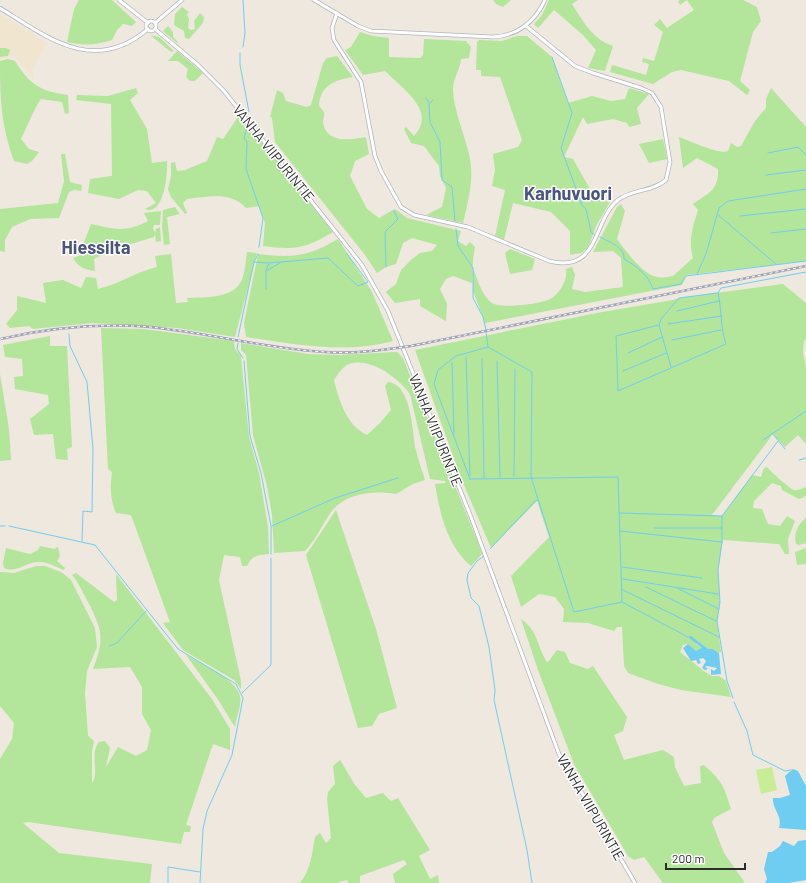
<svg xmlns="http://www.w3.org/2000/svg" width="806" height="883" font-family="Barlow,sans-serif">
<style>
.education{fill:#f0e5ce}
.green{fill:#b3e59a}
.pitch{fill:#c7ed96}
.water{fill:#70cdf2}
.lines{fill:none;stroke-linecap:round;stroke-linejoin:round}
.stream{stroke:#70cdf2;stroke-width:1}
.secondary-casing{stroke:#b2b5c0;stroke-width:4.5}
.secondary{stroke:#fff;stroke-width:3}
.rail-casing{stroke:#a1a4b7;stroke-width:2.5}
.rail{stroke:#fff;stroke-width:1;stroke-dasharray:3;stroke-linecap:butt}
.labels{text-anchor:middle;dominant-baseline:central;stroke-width:3;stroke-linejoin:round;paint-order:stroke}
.street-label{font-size:14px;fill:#2c2c2c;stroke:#fff}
.district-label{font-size:18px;font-weight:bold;fill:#4b547f;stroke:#fff}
</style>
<rect width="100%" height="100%" fill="#eee8df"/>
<path class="education" d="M 0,14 L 47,43 L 33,68 L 33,78 L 14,56 L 0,58 Z"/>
<g class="green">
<path d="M 79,0 L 112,0 L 136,22 L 132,26 L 123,24 L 117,30 L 112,40 C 96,45 84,46 67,42 L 74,9 Z"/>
<path d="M 493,0 L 511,0 L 503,7 L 496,4 Z"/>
<path d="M 549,0 L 578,0 L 572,4 C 583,21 592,39 613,46 L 605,71 L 588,68 L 596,50 L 583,35 L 554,10 L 538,28 L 534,24 L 542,15 Z"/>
<path d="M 680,0 L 743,0 L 757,7 L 761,21 L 753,32 L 740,81 L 750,90 L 747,95 L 729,81 L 681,70 L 672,72 L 653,84 L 610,72 L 612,65 L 646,75 L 649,64 L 642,62 L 643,58 L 654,61 L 663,32 L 654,25 L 660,19 L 667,28 L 694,10 L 687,0 L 680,5 L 678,1 Z"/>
<path d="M 182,7 L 189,12 L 187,14 L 189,19 L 188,28 L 191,30 L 195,29 L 194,21 L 200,13 L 204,17 L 203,23 L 189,39 L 185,38 L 184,31 L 174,25 L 175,14 Z"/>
<path d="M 168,26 L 173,32 L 173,37 L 178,42 L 177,43 L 163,31 Z"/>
<path d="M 360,32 L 373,36 L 389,38 L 389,57 L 420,58 L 423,55 L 424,39 L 466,41 L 471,47 L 469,58 L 461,59 C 460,70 454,76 453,88 C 453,110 466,137 470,159 C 474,180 468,202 463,223 L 426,215 L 442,207 L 446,188 L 440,176 L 439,166 L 424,146 L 411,143 L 404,129 L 406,127 L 414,136 C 438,112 402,88 385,71 L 363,75 L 345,50 L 351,47 Z"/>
<path d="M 150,35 L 159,37 L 174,51 L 171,52 Z"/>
<path d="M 517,36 L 527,36 L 552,57 L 568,103 L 592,96 L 611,101 L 625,99 L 629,88 L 649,94 L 637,108 L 641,124 L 629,127 L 627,123 L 613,119 L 587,124 L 583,117 L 564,157 L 573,159 L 595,198 L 610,202 L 596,226 L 588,248 L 581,253 L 570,255 L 570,231 L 551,212 L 513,203 L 504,240 L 495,236 L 505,190 L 492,186 L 495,170 L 493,154 L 518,147 L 522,140 L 500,77 L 481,76 L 481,70 L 476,70 L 477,42 L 479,40 L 502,41 Z"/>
<path d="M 0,48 L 6,48 L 10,50 L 8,56 L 0,57 Z"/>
<path d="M 177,51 L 203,73 L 195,81 L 190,81 L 186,77 L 188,69 L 178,61 L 168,61 Z"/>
<path d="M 337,56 L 353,77 C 335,80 320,85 319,106 L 324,112 C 325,116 323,118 323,122 C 326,144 351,140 366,137 L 369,154 L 355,161 L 350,176 L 367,209 L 379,218 L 395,209 L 407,218 L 461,231 L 458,241 L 466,246 L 470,242 L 475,247 L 473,259 L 472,283 L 453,276 L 446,279 L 440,289 L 447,304 L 446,321 L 420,306 L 420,299 L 395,303 L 386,292 L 396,284 L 401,270 L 411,260 L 420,253 L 432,251 L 437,245 L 412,238 L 403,243 L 396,264 L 386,267 L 377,273 L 365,255 L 275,142 L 272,118 L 270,117 L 277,90 L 283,93 L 286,101 L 307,107 L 311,105 L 323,63 L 327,58 Z"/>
<path d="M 8,59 L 15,61 C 30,85 40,91 68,95 L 69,113 L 65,114 L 62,102 L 41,99 C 37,103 25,131 21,139 L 29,149 L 39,152 L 32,161 L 27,164 L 14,161 C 1,125 0,98 0,61 Z"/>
<path d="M 136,88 L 138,93 L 130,100 L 147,129 L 152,163 L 167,161 C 168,173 164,217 145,209 L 156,203 L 147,191 L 138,190 L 119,199 L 88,193 L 90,179 L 112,176 L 111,104 L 76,100 L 77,95 L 108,96 Z"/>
<path d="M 771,88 L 806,127 L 806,261 L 686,275 L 682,285 L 485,323 L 473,291 L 473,268 C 478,280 481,295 492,303 C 502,309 543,304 552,298 C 561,292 568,278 566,269 L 572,267 L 575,275 L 572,289 L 585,292 L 623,287 L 621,258 L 613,251 L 593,252 L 617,207 L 621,204 L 625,211 L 617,239 C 625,250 643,275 657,277 C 662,278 668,277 673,276 L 693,258 C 688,241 693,226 698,210 L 693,204 C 709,193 719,190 718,169 L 697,158 L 683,168 L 679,137 C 691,141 719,155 728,151 L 731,143 L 737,147 L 741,146 L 755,121 L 766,108 L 766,99 Z"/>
<path d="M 238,117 L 247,131 L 248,129 L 257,136 L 333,232 C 305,249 294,250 263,246 L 265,223 L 259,206 L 246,208 C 231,191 207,197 187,199 L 183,203 L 187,213 L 185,214 L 171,197 L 168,189 L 171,176 L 171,163 L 175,162 L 177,171 L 185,170 L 207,161 L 217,137 L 223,139 Z"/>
<path d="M 663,139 L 667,159 L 649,163 L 639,144 Z"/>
<path d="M 61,154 L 65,154 L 70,182 L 82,185 L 81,191 L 74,190 L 69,192 L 59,218 L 30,219 L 12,227 L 5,240 L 5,252 L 0,251 L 0,209 L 58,203 L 64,181 Z"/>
<path d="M 175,207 L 180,214 L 167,217 L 170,244 L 164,245 L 162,227 L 163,210 Z"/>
<path d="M 161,211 L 160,225 L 154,225 L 153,228 L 155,233 L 156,229 L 160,227 L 161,241 L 156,242 L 155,234 L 154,237 L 118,248 L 94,259 L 95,271 C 85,270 78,267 73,258 L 84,254 L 83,245 L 91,224 C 114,229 126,233 148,221 L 144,213 Z"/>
<path d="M 338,239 L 372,292 L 393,341 C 345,354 294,344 246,337 L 244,323 L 258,254 C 292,258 308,257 338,239 Z"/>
<path d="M 510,249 L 535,259 L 532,270 L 510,274 L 505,253 Z"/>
<path d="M 247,252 L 257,253 L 235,337 L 177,328 L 93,323 L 33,329 L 29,326 L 10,328 L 6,324 L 17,310 L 17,296 L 46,303 L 43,283 L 63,280 L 81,288 L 86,277 L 96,278 L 98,289 C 119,284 136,272 157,267 L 155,256 L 171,254 L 176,303 L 188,302 L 187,298 C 205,297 233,299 242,280 C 245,272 246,261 247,252 Z"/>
<path d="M 783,284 L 806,303 L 806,340 L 804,341 L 803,353 L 806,367 L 806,444 L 798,435 L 785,447 L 773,434 L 712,515 L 722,516 L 752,475 L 761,477 L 764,468 L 767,467 C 770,471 790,489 794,490 C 798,491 803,488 806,487 L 806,496 L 799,499 L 782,490 L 781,486 L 772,483 L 754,501 L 753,508 L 762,509 L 768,524 L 780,526 L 787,516 L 795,521 L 788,539 L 789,554 L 785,554 L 779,544 L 723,540 L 718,570 L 720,602 L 717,621 L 721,652 C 712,656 703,644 696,640 L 696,644 L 702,648 L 701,650 L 696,651 L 688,644 L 683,645 L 680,652 L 705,672 L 712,676 L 719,676 L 726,681 L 731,697 L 681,690 L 658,684 L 628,673 L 624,666 L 622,627 L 617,627 L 614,631 L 588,623 L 563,622 L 564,609 L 555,597 L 539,594 L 521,607 L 511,576 L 549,537 L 537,501 L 491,548 L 461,478 L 415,350 L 602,312 L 673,300 L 679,298 Z"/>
<path d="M 101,328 L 144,329 L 234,341 L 235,349 L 241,356 L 249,437 L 259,473 L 268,527 L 269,554 C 258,555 252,555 247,566 L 242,566 L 240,557 L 224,555 L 219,580 L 241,681 L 241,689 L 234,680 L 183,650 L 163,623 L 170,622 L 131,515 L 116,513 C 110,500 110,486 112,472 L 108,469 Z"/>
<path d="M 50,336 L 50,346 L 67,346 L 72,447 L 67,449 L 68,460 L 56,459 L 53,434 L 34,435 L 30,419 L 49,404 L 48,395 L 15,389 L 14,377 L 23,376 L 22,359 L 5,357 L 3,345 Z"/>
<path d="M 241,343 L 308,354 L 338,355 L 397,352 L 403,358 L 477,540 L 482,554 L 471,566 C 447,546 440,514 435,484 L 446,483 L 445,481 L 430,479 L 410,394 C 398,378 371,357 349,364 C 342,367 338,374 334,380 C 339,400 346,425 367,435 L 380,423 L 391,410 L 385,386 L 388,382 C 412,384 412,432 416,450 C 418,460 422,470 425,480 L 413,484 L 396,494 C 372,490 343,493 329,515 C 321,527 315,541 305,551 L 274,553 L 272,515 L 267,486 L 253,435 L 246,355 L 241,350 Z"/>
<path d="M 0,374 L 9,429 L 11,460 L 0,461 Z"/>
<path d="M 336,510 L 376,629 L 397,708 L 379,714 L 372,726 L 358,728 L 306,555 Z"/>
<path d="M 806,518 L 806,543 L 799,545 L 796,544 C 793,534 798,524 806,518 Z"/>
<path d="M 40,546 L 54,549 L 58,547 L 60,556 L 57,561 L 65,568 L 64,570 C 56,567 48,562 39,562 C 27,561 16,574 4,568 L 3,563 L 6,548 L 30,554 L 38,550 Z"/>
<path d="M 806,548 L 806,564 L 797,565 L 795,552 Z"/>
<path d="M 36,566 L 45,566 L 61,572 L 71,580 L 95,628 L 97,647 L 87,671 L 85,693 L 88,736 L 94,741 L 92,752 L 92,783 C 100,772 89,755 99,742 L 105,741 L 110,748 L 106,767 L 118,747 L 136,756 L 147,750 L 151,730 L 142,714 L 142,687 L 130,667 L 93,669 C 105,639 102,629 88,602 C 83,593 79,583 72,575 L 76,573 L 114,602 L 117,600 L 116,574 L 212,699 L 230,729 L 230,750 L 213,744 L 186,825 L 191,826 L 190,832 L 184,832 L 181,844 L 28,822 L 23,823 L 59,853 L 152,864 L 150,883 L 0,883 L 0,759 L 12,739 L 14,723 L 0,706 L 0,572 L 14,573 Z"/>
<path d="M 521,619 C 540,633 535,643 547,662 L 549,661 L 557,650 L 565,652 L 570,663 L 588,669 L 593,666 L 627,717 L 623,731 L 614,735 L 624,760 L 663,750 L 674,757 L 675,767 L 684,786 L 701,783 L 700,766 L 704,765 C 722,781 724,786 731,809 L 714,818 L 712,822 L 724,853 L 745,883 L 663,883 L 644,857 L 634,860 L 628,856 L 574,764 L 538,670 Z"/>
<path d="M 186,655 C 201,663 237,680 240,696 C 242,704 236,718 235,727 L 217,698 Z"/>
<path d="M 340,760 L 355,785 L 366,798 L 383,793 L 391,801 L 398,798 L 430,850 L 419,856 L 430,879 L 438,875 L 439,883 L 395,883 L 393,874 L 407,864 L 404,860 L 360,876 L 360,883 L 348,883 L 347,880 L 336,883 L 300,883 C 311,869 312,854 315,837 L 320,833 L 326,843 L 331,838 L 327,799 L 328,792 L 335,784 L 333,766 Z"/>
</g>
<path class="pitch" d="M 772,767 L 777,790 L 761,794 L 756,770 Z"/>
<g class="water">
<path d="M 691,636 L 708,649 L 712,649 L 719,653 L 721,674 L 711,675 L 711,669 L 714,671 L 717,668 L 707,666 L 705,667 L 708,669 L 705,670 L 702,668 L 706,661 L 703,658 L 699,659 L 701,663 L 698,664 L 696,660 L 691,661 L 683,648 L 688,644 L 696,651 L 702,648 L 688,637 Z"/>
<path d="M 793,769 L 798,771 L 806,786 L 806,830 L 779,828 C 783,816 772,809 773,798 L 780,798 L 790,795 L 785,776 Z"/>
<path d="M 806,840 L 806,880 L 789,883 L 765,883 L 767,879 L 764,869 L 768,852 L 772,852 L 780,846 L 783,841 L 794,846 L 798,841 Z"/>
</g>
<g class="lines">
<g class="stream">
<path d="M 243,0 L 245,33 L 243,47"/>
<path d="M 240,53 L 240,65 L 249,112"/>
<path d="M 552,57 L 572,113 L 561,148 L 582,205 L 586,209 L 591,232 L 595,235"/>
<path d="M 426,98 L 429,103 L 430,122 L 440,142 L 442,180 L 452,187 L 455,221"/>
<path d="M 430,103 L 433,100"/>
<path d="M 241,118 L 247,128 L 244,138 L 247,142 L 246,169 L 263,218 L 259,247"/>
<path d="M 768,153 L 798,147 L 806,155"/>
<path d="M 766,175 L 806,170"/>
<path d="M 717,214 L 776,264"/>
<path d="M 740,216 L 806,209"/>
<path d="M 456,229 L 458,246 L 473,268 L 473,298 L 483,317 L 486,330"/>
<path d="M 771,233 L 806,229"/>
<path d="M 600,237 C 609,242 625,247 624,259 C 637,266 648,275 653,289 L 681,284 L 686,276 L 806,261"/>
<path d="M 254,262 L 269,263 L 328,258 L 358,286 L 368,282 L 347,254"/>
<path d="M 386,267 L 385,232 L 398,219 L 394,211"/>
<path d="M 266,270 L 269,264"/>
<path d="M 697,274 L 706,254 L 719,208 L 728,201 L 806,189"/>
<path d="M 266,289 L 266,271 L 280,263"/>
<path d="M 677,311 L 719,301"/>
<path d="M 668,324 L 722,316"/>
<path d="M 659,325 L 616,336 L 618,391 L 726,344 C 720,327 722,310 718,293 L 721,288 L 806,272"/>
<path d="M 486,332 L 488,347"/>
<path d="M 69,334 L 70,346 L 87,382 L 93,449 L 92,512 L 83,511 L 82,541"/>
<path d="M 238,337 L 254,262 L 258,254"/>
<path d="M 672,340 L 721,330"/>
<path d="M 238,343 L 237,349 L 243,358"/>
<path d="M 628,353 L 662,337"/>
<path d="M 466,357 L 470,476"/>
<path d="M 482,359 L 484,478"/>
<path d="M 244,361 L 250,436 L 261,473 L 271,526 L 271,554"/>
<path d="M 497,361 L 500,477"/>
<path d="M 452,363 L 454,434"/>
<path d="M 671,367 L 659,325 L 661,319 L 679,298 L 717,293"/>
<path d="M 623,371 L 666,353"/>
<path d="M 773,434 L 785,449"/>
<path d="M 763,440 L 806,411"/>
<path d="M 799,460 L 806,458"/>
<path d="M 514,476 L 515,369"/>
<path d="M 470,479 L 434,384 L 438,370 L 456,356 L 488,347 L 532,372 L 531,477 L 574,612 L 622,602 L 688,637"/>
<path d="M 470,479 L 618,477 L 622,601"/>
<path d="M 619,513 L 722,516"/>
<path d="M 0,526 L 5,526"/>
<path d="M 9,526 L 95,545 L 178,649 L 236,684 L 243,698 L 232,755 L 207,811 L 203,829 L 200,883"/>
<path d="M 272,526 L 335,498 L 398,478"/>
<path d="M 654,528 L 721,528"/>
<path d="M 620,531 L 722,542"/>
<path d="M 490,549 L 536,500 L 538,501"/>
<path d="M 484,556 L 477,561 L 468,573 L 467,580 L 471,598 L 479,606 L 489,647 L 495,690 L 494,700 L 527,850 L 532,883"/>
<path d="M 622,567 L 702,578"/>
<path d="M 623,579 L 718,594"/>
<path d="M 646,587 L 716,621"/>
<path d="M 677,588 L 719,609"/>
<path d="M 623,590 L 719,637"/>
<path d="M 109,646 L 117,643 L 146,611"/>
<path d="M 242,693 L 271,665 L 271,558"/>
<path d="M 733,698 L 727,681 L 717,621 L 720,602 L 718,570 L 722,542 L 722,516 L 778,441"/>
<path d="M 734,702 L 747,731 L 753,755 L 785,771 L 791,770"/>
<path d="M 168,883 L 168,867 L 200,872"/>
</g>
<defs>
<g id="secondary">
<path d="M 119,0 L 148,23"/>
<path d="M 314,0 L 358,26 L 371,31 L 493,37 C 517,36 535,22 545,0"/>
<path d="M 0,8 C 48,38 94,75 148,29"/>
<path d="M 337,13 L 332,28 L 334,40 L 361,82 L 375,156 L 381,171 L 401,207 L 414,215 L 468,227 L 549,261 C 600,274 592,221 618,200 C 632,189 652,192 666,180 L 670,162 L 661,107 L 652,93 L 641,88 L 593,73 L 575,66 L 526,26"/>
<circle cx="151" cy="26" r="5"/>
<path d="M 155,23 L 182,0"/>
<path d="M 155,29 L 198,65 L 224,91 L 362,265 L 388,311 L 471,517 L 559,754 L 635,883"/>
</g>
</defs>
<use href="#secondary" class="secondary-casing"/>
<use href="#secondary" class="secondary"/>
<defs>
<path id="rail" d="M 0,339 C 49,328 100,323 150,327 C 209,333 268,349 326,352 C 354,354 383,350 411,346 L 806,266"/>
</defs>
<use href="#rail" class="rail-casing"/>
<use href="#rail" class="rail"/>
</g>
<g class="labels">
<g class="street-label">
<text transform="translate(274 153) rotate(51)">VANHA VIIPURINTIE</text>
<text transform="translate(436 430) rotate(68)">VANHA VIIPURINTIE</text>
<text transform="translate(591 807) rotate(60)">VANHA VIIPURINTIE</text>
</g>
<g class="district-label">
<text x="568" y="193">Karhuvuori</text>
<text x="96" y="247">Hiessilta</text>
</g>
</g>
<path d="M666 863v6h79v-6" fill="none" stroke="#2c2c2c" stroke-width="2"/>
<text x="672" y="863" font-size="12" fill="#2c2c2c" stroke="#ffffff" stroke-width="3" paint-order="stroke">200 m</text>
</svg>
